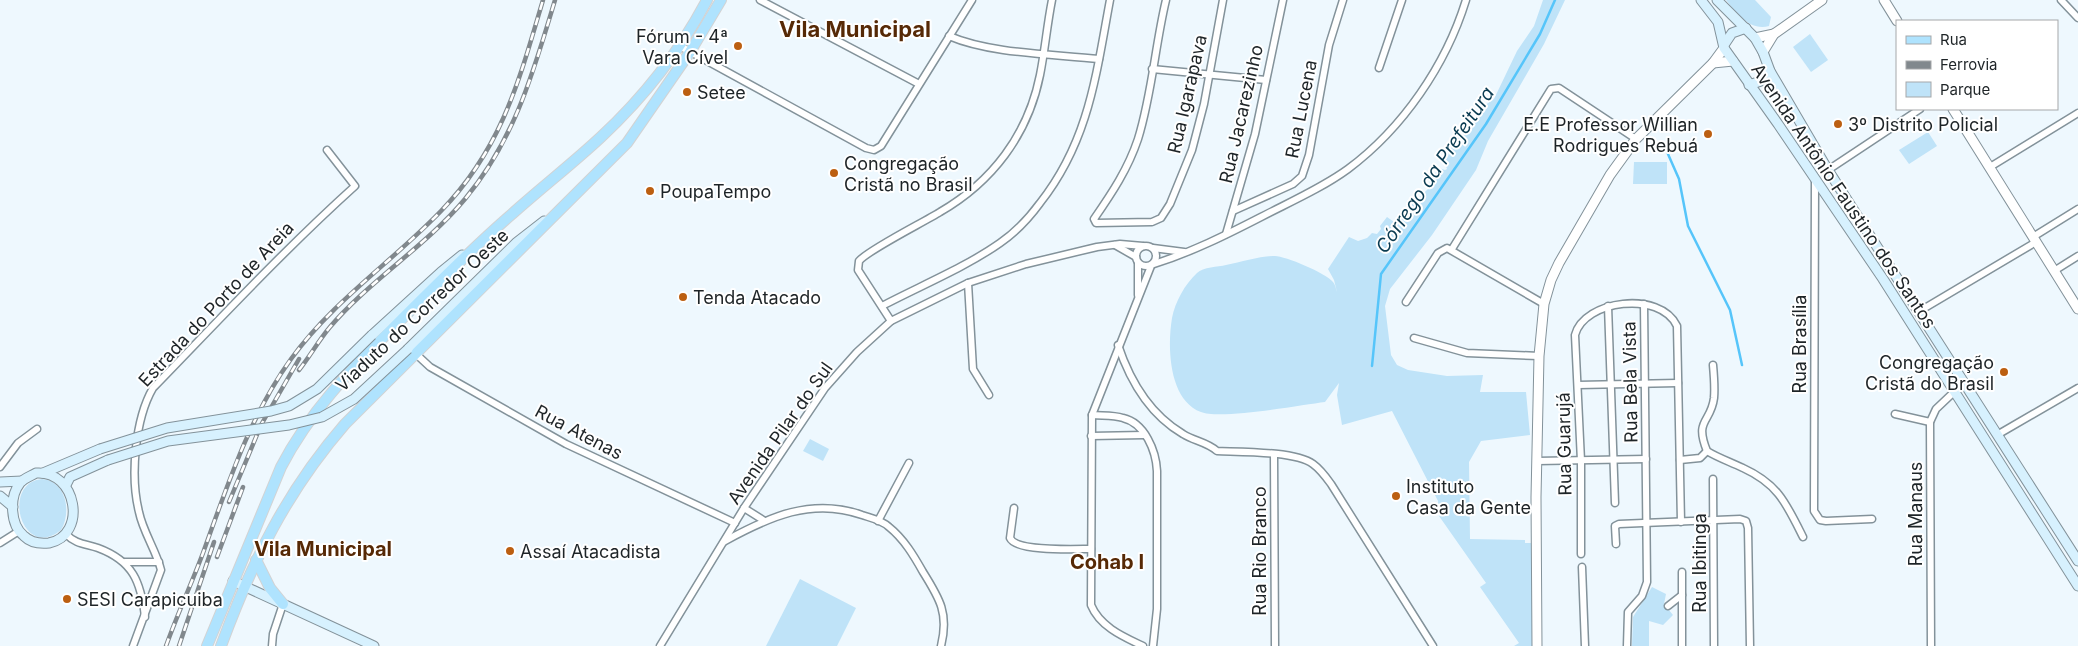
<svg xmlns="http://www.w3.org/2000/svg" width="2078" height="646" font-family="Inter,sans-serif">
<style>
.green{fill:#bfe3f8}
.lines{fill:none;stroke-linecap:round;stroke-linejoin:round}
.stream{stroke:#56c5fa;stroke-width:2.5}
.minor-casing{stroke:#83929a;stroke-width:9}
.tertiary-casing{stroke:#83929a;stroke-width:11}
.secondary-casing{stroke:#83929a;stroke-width:11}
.primary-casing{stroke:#d2d3d4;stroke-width:12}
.minor{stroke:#fff;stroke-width:6}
.tertiary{stroke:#fff;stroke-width:9}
.secondary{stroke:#d7f1fe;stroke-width:9}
.primary{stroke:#afe3fe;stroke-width:10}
.rail-casing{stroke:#81888d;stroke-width:4.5}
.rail{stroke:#fff;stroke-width:2.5;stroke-dasharray:8;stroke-linecap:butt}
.secondary-bridge-casing{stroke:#83929a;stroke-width:11;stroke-linecap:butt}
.secondary-bridge{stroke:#d7f1fe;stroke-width:9}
.poi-dot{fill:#bc5f11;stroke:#fff;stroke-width:2}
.labels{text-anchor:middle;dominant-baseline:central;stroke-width:4;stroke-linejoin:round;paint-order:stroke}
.poi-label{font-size:18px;fill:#1e2427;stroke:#fff;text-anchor:start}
.street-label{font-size:18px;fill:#1e2427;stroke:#fff}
.water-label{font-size:19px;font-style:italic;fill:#0a3b51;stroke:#fff}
.quarter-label{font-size:20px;font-weight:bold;fill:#562906;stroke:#fff}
.district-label{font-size:22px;font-weight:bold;fill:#562906;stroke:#fff}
</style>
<rect width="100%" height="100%" fill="#eef8fe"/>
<g class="green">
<path d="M 1543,0 L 1565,0 L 1544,44 L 1488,141 L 1476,170 L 1432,235 L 1390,289 L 1385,306 L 1391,355 L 1397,365 L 1408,370 L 1447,376 L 1483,375 L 1480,392 L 1526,392 L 1530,435 L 1481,441 L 1469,462 L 1470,539 L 1525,540 L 1525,543 L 1534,543 L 1533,646 L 1514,646 L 1519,643 L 1480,587 L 1486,583 L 1439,516 L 1438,501 L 1392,411 L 1342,425 L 1337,395 L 1339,383 L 1325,402 C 1301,405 1220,420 1201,412 C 1169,400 1167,348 1172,318 C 1175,302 1185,284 1197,273 C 1203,267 1218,267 1226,265 C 1242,262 1259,256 1275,256 C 1285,256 1326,273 1333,282 C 1335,284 1336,289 1337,292 L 1334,280 L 1328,269 L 1349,237 L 1358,241 L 1367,238 L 1372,233 L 1377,234 L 1381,229 L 1380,226 L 1387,217 L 1394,222 L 1429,188 L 1432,184 L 1429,182 L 1439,168 L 1445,170 L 1447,169 L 1444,161 L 1467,119 L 1474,121 L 1481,108 L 1494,99 L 1517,51 L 1534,26 Z"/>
<path d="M 1726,0 L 1755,0 L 1771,17 L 1769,26 C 1750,31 1737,14 1726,0 Z"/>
<path d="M 1810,34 L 1828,60 L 1811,72 L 1793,47 Z"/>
<path d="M 1928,132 L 1937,146 L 1909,164 L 1899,150 Z"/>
<path d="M 1634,162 L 1667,162 L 1667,184 L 1633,184 Z"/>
<path d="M 810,439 L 829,449 L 823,461 L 803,451 Z"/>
<path d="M 42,479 C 66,481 72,512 61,530 C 22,562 0,483 42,479 Z"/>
<path d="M 800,579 L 856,608 L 837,646 L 766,646 Z"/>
<path d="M 1652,587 L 1666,594 L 1664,604 L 1673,615 L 1663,625 L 1649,621 L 1649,646 L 1632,646 L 1633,617 Z"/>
</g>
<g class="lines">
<g class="stream">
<path d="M 1664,145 L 1679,179 L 1688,226 L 1730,310 L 1742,365"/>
<path d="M 1372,366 L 1381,274 L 1486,124 L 1540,34 L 1555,0"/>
</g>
<defs>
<g id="minor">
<path d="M 760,0 L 919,84"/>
<path d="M 1166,0 C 1155,46 1152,94 1138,139 C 1128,169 1112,193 1094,219 L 1096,223 L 1152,222 L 1161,218 L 1170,204 L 1192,150 L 1204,104 L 1223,0"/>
<path d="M 2061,0 L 2078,18"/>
<path d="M 949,36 C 991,54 1053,54 1099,59"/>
<path d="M 678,45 L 866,148 L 874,150 L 881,146 L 972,0"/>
<path d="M 1379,68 L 1402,0"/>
<path d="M 1152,69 L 1266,80"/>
<path d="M 1990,167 L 2078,113"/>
<path d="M 1828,170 L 1920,109"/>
<path d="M 1815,180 L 1814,511 L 1820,520 L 1826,521 L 1872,519"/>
<path d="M 1233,211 L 1293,184 L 1302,176 L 1309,155 L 1329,45 L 1343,0"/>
<path d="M 1226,234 L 1255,134 L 1283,0"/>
<path d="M 2033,237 L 2078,209"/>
<path d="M 1115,245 L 1136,257"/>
<circle cx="1146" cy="256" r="10"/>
<path d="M 1153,248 L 1184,252"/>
<path d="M 1452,249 L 1551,89 L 1559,88 L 1636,139"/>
<path d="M 1154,264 C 1192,252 1226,235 1261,217 C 1290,202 1322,188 1348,169 C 1403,128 1446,65 1466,0"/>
<path d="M 2054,271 L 2078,256"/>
<path d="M 968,283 L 973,369 L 989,395"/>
<path d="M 1138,295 L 1138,263"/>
<path d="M 1406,302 L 1438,253 L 1447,248 L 1544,304"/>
<path d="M 882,306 C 920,286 966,267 1000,243 C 1016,232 1029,218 1040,203 C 1089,141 1096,75 1110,0"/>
<path d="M 1608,306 L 1615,503"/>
<path d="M 1918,312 L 2036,242"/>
<path d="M 891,321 L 858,270 L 859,261 C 868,250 924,222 940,212 C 992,182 1028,135 1040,75 C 1045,50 1047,25 1052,0"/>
<path d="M 1414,338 L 1467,353 L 1539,356"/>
<path d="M 1118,345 C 1130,381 1149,414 1183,434 C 1194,441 1207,442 1217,451 C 1240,452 1295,451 1313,464 C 1320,469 1326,477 1331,484 L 1433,646"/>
<path d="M 416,354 L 430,367 L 566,444 L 735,523"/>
<path d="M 1713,365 C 1714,376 1715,387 1714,398 C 1711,423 1694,419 1707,451 C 1718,458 1731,462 1743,468 C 1778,484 1786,503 1803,537"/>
<path d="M 1578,385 L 1678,383"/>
<path d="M 1895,414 L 1930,422"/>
<path d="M 1092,415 C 1102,416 1113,415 1123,418 C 1145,423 1156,451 1157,471 L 1157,609 L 1153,646"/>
<path d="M 1997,435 L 2078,388"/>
<path d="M 1091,436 L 1144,435"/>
<path d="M 1274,455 L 1275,646"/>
<path d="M 1680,460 L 1700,458 L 1707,451"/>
<path d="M 1537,461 L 1646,459"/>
<path d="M 0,467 L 18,443 L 37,429"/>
<path d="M 1713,479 L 1714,646"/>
<path d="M 744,508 L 763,520"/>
<path d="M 1014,508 L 1010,538 C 1016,552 1076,549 1091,549"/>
<path d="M 878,521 L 909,463"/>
<path d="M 66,534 C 75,544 86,544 98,548 C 133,561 141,582 145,617"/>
<path d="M 725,541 C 769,517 812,497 862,515 C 871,518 882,520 889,527 C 904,539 914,556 923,572 C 940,599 949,614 941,646"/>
<path d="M 0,543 L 19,531"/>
<path d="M 1616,544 L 1615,526 L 1619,524 L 1740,519 L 1746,521 L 1748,528 L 1750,646"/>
<path d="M 1581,554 L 1581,461 L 1575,335 C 1584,300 1660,290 1677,326 L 1681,522"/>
<path d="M 125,562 L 159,562"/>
<path d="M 1582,567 L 1585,646"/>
<path d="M 1668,606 L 1682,595"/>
<path d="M 133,646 L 161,570 C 156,550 143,532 139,512 C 130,476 135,419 153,388 C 220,319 284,250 355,186 L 327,150"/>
<path d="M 272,646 L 273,634 L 283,604"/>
<path d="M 660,646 L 744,508 L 825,388 L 857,352 L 891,321 L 968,283 L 1026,264 L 1097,247 L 1120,244 L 1143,246"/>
<path d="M 1143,646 C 1124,637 1100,627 1091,605 L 1092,415 L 1151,266"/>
<path d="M 1627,646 L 1628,612 L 1642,596 L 1647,582 L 1644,304"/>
<path d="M 1682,646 L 1682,572"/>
<path d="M 1931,646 L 1930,422 L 1936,409 L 1955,391"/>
</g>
<g id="tertiary">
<path d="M 1884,0 L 1897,21"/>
<path d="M 1755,38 L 1774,34"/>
<path d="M 1763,52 L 1774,34 L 1822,0"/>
<path d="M 1713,63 L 1733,61"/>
<path d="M 1953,109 L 2078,309"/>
<path d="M 1537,646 L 1536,497 L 1539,356 L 1544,304 L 1551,280 L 1559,263 L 1610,175 L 1636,139 L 1713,63 L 1724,48"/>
</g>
<g id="secondary">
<path d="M 1701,0 L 1718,22 L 1724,48 L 1778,124 L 1883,279 L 2078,586"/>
<path d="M 1717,0 L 1755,38 L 1763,52 L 1770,71 L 1828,170 L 2078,561"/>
<path d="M 1724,45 L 1732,33 L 1746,28"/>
<path d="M 1749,85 L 1761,81 L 1770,71"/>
<path d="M 372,335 L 441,272 L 462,255"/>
<path d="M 408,349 L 517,242 L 544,221"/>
<path d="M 36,473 C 77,470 88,535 49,543 C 40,544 31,543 24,536 C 10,525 9,497 20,483 C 24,478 31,476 36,473 Z"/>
<path d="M 43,473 L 100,449"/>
<path d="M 0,482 L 22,481"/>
<path d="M 66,485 L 70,477 L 108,460"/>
<path d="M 0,496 L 13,507"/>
<path d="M 233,581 L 374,646"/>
</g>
<g id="primary">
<path d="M 256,560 L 270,588 L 283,604"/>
<path d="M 207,646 L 281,467 C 309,413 349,371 392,329 C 431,290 470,250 512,214 C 541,188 572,164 601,137 C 643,98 680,51 707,0"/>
<path d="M 221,646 C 252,562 286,492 345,424 L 627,143 L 690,52 L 721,0"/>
</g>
</defs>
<use href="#minor" class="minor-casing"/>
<use href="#tertiary" class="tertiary-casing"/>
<use href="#secondary" class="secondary-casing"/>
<use href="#primary" class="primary-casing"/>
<use href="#minor" class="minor"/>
<use href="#tertiary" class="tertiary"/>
<use href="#secondary" class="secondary"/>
<use href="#primary" class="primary"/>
<defs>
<g id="rail">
<path d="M 299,370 C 310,356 319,340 330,327 C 370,280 425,247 465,199 C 515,139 533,73 555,0"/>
<path d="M 229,502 L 261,425 L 299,359"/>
<path d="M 217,557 L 243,487"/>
<path d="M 166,646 C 177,615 191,585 203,553 C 227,487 249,417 291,359 C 333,301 392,262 441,211 C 502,148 519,81 543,0"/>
<path d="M 179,646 L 214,542"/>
</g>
</defs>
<use href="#rail" class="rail-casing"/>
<use href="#rail" class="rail"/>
<defs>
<g id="secondary-bridge">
<path d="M 100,449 L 167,428 L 271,411 L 289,406 L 317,389 L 372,335"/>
<path d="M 108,460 L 168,441 L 289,425 L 322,417 L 354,399 L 408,349"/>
</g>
</defs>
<use href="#secondary-bridge" class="secondary-bridge-casing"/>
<use href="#secondary-bridge" class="secondary-bridge"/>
</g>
<g class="poi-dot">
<circle cx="738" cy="46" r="5"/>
<circle cx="687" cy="92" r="5"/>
<circle cx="1838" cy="124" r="5"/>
<circle cx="1708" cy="134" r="5"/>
<circle cx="834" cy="173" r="5"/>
<circle cx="650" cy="191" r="5"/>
<circle cx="683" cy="297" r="5"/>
<circle cx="2004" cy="372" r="5"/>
<circle cx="1396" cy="496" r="5"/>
<circle cx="510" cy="551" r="5"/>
<circle cx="67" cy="599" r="5"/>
</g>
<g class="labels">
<g class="poi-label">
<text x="728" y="36" text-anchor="end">Fórum - 4ª<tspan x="728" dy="21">Vara Cível</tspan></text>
<text x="697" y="92">Setee</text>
<text x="1698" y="124" text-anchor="end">E.E Professor Willian<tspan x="1698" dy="21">Rodrigues Rebuá</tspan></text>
<text x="1848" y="124">3º Distrito Policial</text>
<text x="844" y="163">Congregação<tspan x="844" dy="21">Cristã no Brasil</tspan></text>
<text x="660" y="191">PoupaTempo</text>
<text x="693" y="297">Tenda Atacado</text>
<text x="1994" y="362" text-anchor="end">Congregação<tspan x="1994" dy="21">Cristã do Brasil</tspan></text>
<text x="1406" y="486">Instituto<tspan x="1406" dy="21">Casa da Gente</tspan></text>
<text x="520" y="551">Assaí Atacadista</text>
<text x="77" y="599">SESI Carapicuiba</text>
</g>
<g class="street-label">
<text transform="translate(1187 94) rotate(-77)">Rua Igarapava</text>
<text transform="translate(1301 109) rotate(-79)">Rua Lucena</text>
<text transform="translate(1241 114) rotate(-77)">Rua Jacarezinho</text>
<text transform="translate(1844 196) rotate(56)">Avenida Antônio Faustino dos Santos</text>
<text transform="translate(216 304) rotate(-47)">Estrada do Porto de Areia</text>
<text transform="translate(422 310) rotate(-43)">Viaduto do Corredor Oeste</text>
<text transform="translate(1799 344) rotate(-90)">Rua Brasília</text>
<text transform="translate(1630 382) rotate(-91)">Rua Bela Vista</text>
<text transform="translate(579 432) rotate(28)">Rua Atenas</text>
<text transform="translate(780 433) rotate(-55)">Avenida Pilar do Sul</text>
<text transform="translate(1564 444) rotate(-91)">Rua Guarujá</text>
<text transform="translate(1915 514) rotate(-90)">Rua Manaus</text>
<text transform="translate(1259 551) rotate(-90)">Rua Rio Branco</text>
<text transform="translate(1699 563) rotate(-90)">Rua Ibitinga</text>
</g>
<g class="water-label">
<text transform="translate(1435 170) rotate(-56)">Córrego da Prefeitura</text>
</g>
<g class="quarter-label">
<text x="323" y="549">Vila Municipal</text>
<text x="1107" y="562">Cohab I</text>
</g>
<g class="district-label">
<text x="855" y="29">Vila Municipal</text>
</g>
</g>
<rect x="1896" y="20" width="162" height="90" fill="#ffffff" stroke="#a5a7a9"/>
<rect x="1906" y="36" width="25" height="8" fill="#afe3fe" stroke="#a5a7a9"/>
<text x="1940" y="45" font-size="15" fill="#1e2427">Rua</text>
<rect x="1906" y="61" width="25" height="8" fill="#81888d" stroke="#a5a7a9"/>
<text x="1940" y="70" font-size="15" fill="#1e2427">Ferrovia</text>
<rect x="1906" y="82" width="25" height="15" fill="#bfe3f8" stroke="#a5a7a9"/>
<text x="1940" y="95" font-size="15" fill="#1e2427">Parque</text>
</svg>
